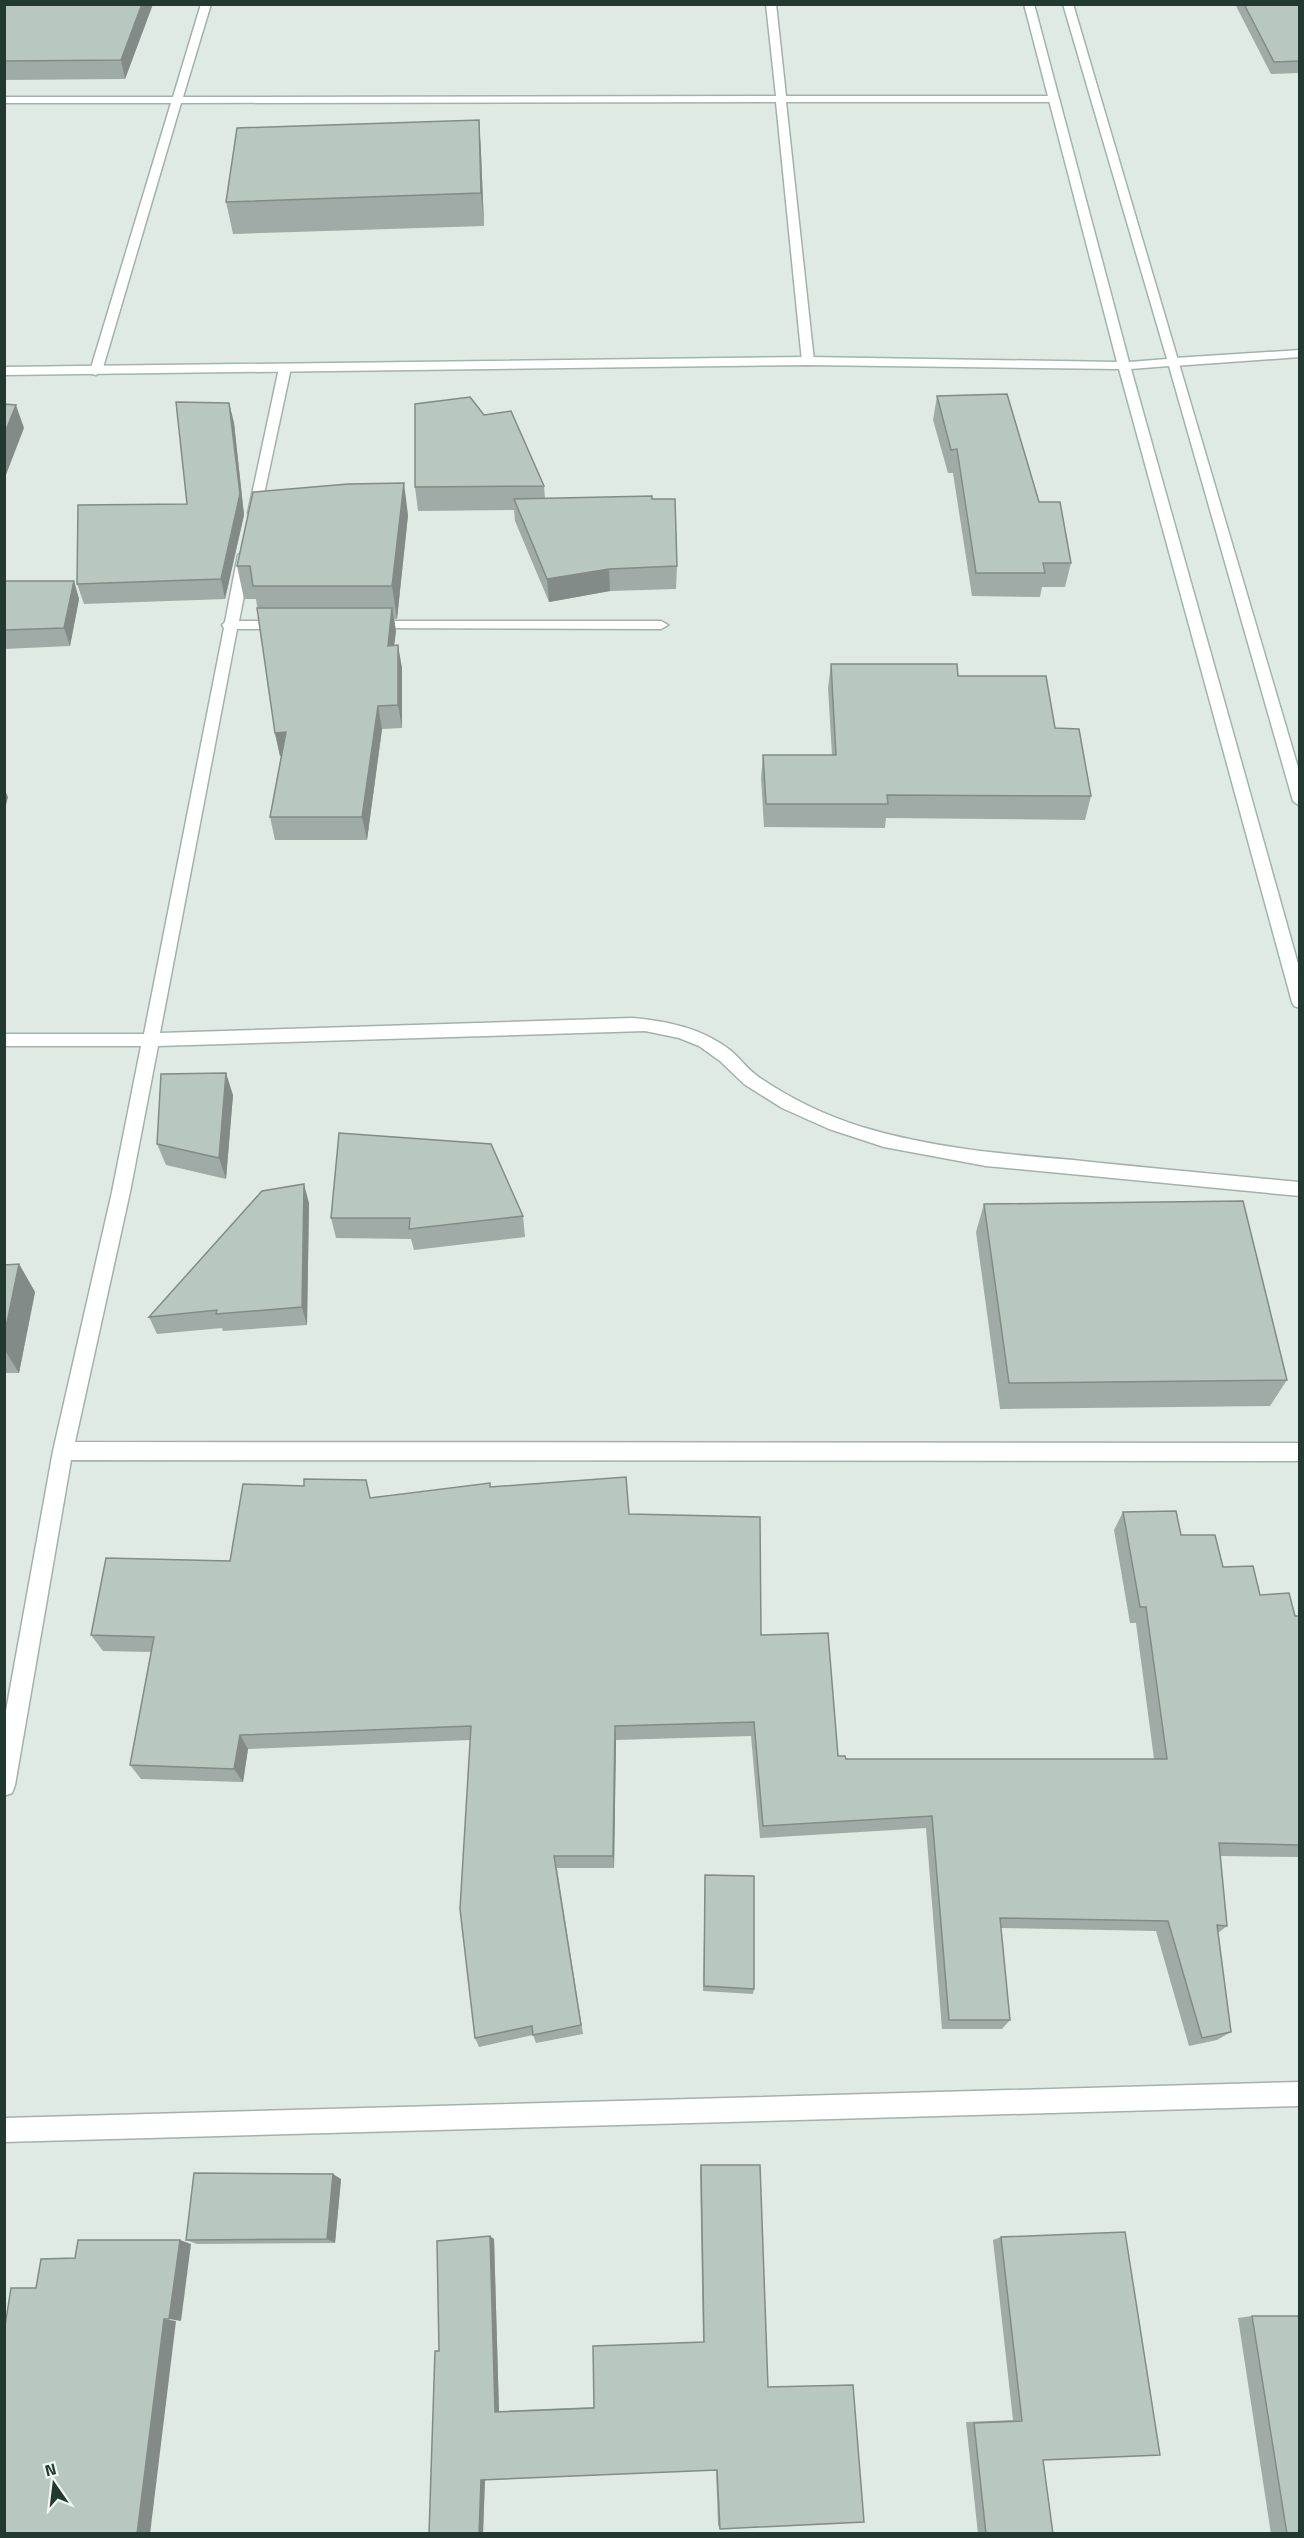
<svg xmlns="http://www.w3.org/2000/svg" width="1304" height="2538" font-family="'Titillium Web',sans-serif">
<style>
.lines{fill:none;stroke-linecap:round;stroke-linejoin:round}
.street-casing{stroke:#a3b1ac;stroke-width:3}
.secondary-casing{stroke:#a0b5ac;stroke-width:3}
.street{fill:#fff;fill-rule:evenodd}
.secondary{fill:#fff;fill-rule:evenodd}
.wall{fill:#9faba6}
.shaded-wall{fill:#828b87}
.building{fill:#b9c7c1;stroke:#828b87;stroke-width:1.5}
</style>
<rect width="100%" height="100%" fill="#e0eae5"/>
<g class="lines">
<defs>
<g id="street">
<path d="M 201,4 L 211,4 L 183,97 L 776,96 L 766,4 L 776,4 L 786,96 L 1053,96 L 1058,99 L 1053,102 L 786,102 L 814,361 L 808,365 L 802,361 L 776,102 L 181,103 L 102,371 L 96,375 L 92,374 L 90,371 L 171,103 L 4,103 L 4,97 L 173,97 Z"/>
<path d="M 1300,350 L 1300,357 L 1174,366 L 1168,362 L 1174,358 Z"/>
<path d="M 285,364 L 291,368 L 260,513 L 254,517 L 248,513 L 279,368 Z"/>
<path d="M 245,551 L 252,555 L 239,621 L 281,621 L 288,625 L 281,629 L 237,629 L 160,1033 L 632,1018 C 667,1021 702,1028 730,1050 C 741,1059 748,1070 760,1078 C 791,1099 826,1116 862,1127 C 931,1148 1002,1154 1073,1160 C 1148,1168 1224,1175 1300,1182 L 1300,1196 L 986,1166 L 884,1147 L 829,1129 L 782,1108 L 744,1084 L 720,1061 L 699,1046 L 679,1038 L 645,1031 L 158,1046 L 130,1192 L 75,1442 L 1300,1443 L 1300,1461 L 71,1460 L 15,1785 L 12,1793 L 4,1796 L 4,1722 L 53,1451 L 112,1192 L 141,1046 L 4,1046 L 4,1034 L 144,1034 L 224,628 L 222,625 L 225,622 L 238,555 Z"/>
<path d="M 372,621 L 661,621 L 668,625 L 661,629 L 367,628 L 365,625 Z"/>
<path d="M 1300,2082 L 1300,2106 L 4,2142 L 4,2118 Z"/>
</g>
<path id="secondary" d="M 1024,4 L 1034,4 L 1129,362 L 1167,359 L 1063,4 L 1073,4 L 1300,774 L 1300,806 L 1293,801 L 1169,366 L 1131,369 L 1300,971 L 1300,1008 L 1294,1006 L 1292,1002 L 1119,369 L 808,365 L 4,375 L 4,367 L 808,357 L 1117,362 Z"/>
</defs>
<use href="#street" class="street-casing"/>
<use href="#secondary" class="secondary-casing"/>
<use href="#street" class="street"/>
<use href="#secondary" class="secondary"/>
</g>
<g class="wall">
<path d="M 4,4 L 153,4 L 125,79 L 4,80 Z"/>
<path d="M 1235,4 L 1299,4 L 1299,73 L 1271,74 Z"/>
<path d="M 479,120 L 481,153 L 484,226 L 233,234 L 226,202 Z"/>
<path d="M 937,396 L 1039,502 L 1071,563 L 1065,587 L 1042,587 L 1040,597 L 972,596 L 953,473 L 948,473 L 933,420 Z"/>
<path d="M 229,403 L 234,423 L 244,515 L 225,599 L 84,604 L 77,584 L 187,504 Z"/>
<path d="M 484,415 L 544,486 L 545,498 L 652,499 L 677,566 L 676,589 L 610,591 L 549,602 L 515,521 L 514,510 L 418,511 L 415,487 Z"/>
<path d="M 408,515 L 397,619 L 394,619 L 396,631 L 394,645 L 402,668 L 402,728 L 382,729 L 367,840 L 275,840 L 270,817 L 281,756 L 280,756 L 275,733 L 256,599 L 244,599 L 237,566 Z"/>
<path d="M 4,581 L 74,581 L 79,599 L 70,646 L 4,649 Z"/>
<path d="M 831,664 L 958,676 L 1055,728 L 1091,796 L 1085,820 L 886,818 L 885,828 L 764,827 L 761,778 L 763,755 L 832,755 L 828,688 Z"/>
<path d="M 233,1095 L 226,1179 L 166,1165 L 157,1144 Z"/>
<path d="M 309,1203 L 307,1325 L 223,1331 L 222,1328 L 157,1334 L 149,1317 Z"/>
<path d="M 984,1204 L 1287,1380 L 1270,1406 L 1000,1409 L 976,1232 Z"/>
<path d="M 523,1216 L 525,1237 L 414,1250 L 411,1239 L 336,1238 L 331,1218 Z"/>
<path d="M 19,1264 L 35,1292 L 19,1373 L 4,1373 L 4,1265 Z"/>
<path d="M 491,1487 L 629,1514 L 761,1635 L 838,1756 L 846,1759 L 1154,1759 L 1136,1623 L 1130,1623 L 1114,1530 L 1123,1512 L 1181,1535 L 1260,1595 L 1295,1616 L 1299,1616 L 1299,1857 L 1220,1856 L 1227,1926 L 1218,1933 L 1231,2032 L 1217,2040 L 1189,2046 L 1156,1931 L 1001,1928 L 1010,2020 L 1002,2029 L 942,2029 L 926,1828 L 760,1838 L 751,1736 L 616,1740 L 614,1868 L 557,1868 L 583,2034 L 536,2043 L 533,2035 L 479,2047 L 475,2038 L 470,1740 L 248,1749 L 243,1782 L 141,1779 L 130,1765 L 151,1652 L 103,1651 L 91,1635 L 230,1561 L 372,1497 Z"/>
<path d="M 705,1875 L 754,1989 L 753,1994 L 703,1991 Z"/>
<path d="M 701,2165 L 720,2529 L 718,2525 L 716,2470 L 485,2480 L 483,2534 L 439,2351 L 494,2239 L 499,2411 L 594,2407 L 703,2342 L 700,2170 Z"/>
<path d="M 341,2179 L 335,2243 L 197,2244 L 186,2240 Z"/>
<path d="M 1001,2237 L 1043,2460 L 1053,2534 L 978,2534 L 966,2422 L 1013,2420 L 993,2240 Z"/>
<path d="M 1252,2316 L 1299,2534 L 1271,2534 L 1238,2318 Z"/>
</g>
<g class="shaded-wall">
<path d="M 142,4 L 153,4 L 125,79 L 121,60 Z"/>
<path d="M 479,120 L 481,153 L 484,226 L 481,193 Z"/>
<path d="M 229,403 L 234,423 L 244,515 L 225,599 L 221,579 Z"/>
<path d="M 16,405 L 24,428 L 4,480 L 4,435 Z"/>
<path d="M 404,483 L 408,515 L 397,619 L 392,586 Z"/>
<path d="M 609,569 L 610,591 L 549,602 L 547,579 Z"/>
<path d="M 74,581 L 79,599 L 70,646 L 64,628 Z"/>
<path d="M 392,608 L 396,631 L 391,669 L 388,646 Z"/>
<path d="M 398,645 L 402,668 L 402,728 L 398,705 Z"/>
<path d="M 378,706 L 382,729 L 367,840 L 362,817 Z"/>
<path d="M 286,732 L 291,755 L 280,756 L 275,733 Z"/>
<path d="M 4,788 L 8,797 L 4,813 Z"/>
<path d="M 226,1073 L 233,1095 L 226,1179 L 219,1158 Z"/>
<path d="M 304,1184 L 309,1203 L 307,1325 L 302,1307 Z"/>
<path d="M 19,1264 L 35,1292 L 19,1373 L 4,1349 L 4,1337 Z"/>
<path d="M 615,1726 L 616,1740 L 614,1868 L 613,1856 Z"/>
<path d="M 240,1735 L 248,1749 L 243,1782 L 234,1769 Z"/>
<path d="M 333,2174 L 341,2179 L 335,2243 L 327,2239 Z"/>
<path d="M 490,2236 L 494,2239 L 499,2411 L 495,2412 Z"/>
<path d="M 180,2240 L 191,2244 L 181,2321 L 169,2319 Z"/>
<path d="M 164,2319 L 176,2321 L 150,2534 L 137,2534 Z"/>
<path d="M 485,2477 L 483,2534 L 479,2534 L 481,2480 Z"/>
</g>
<g class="building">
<path d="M 4,4 L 142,4 L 121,60 L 4,61 Z"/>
<path d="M 1244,4 L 1299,4 L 1299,61 L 1274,62 Z"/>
<path d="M 479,120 L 481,193 L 226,202 L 237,128 Z"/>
<path d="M 1007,394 L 1039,502 L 1060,502 L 1071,563 L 1043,563 L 1045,573 L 976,573 L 957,449 L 951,450 L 937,396 Z"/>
<path d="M 470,397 L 484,415 L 511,411 L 544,486 L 415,487 L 415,404 Z"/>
<path d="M 176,402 L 229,403 L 240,494 L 221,579 L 77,584 L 78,505 L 187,504 Z"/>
<path d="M 4,404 L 16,405 L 4,435 Z"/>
<path d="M 404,483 L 392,586 L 253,586 L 250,566 L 237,566 L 253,492 L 348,484 Z"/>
<path d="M 652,496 L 652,499 L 675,499 L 677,566 L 609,569 L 547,579 L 514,499 Z"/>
<path d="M 4,581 L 74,581 L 64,628 L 4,630 Z"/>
<path d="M 257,608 L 392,608 L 388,646 L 398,645 L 398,705 L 378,706 L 362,817 L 270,817 L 286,732 L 275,733 Z"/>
<path d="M 831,664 L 957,664 L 958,676 L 1046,676 L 1055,728 L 1079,729 L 1091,796 L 887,795 L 888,804 L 766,804 L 763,755 L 836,755 Z"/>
<path d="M 226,1073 L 219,1158 L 157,1144 L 161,1074 Z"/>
<path d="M 339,1133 L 491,1144 L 523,1216 L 409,1229 L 410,1218 L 331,1218 Z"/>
<path d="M 304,1184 L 302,1307 L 216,1314 L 217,1310 L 149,1317 L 262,1191 Z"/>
<path d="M 1243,1201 L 1287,1380 L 1009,1383 L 984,1204 Z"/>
<path d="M 19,1264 L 4,1337 L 4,1265 Z"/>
<path d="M 626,1477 L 629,1514 L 760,1517 L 761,1635 L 828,1633 L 838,1756 L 845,1756 L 846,1759 L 1167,1759 L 1146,1607 L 1140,1607 L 1123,1512 L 1176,1511 L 1181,1535 L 1215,1535 L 1223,1567 L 1253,1566 L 1260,1595 L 1289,1593 L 1295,1616 L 1299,1616 L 1299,1845 L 1219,1843 L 1227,1926 L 1217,1925 L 1231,2032 L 1202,2038 L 1168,1921 L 1000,1918 L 1010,2020 L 949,2020 L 932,1816 L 763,1826 L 754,1722 L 615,1726 L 613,1856 L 554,1856 L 581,2025 L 533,2035 L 532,2026 L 475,2038 L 460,1909 L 471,1726 L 240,1735 L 234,1769 L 130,1765 L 154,1637 L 91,1635 L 106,1558 L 230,1561 L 243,1484 L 304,1486 L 304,1479 L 366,1480 L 370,1498 L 490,1483 L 490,1487 Z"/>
<path d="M 705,1875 L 754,1876 L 754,1989 L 704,1986 Z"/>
<path d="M 701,2165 L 760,2165 L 768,2387 L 853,2385 L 864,2522 L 720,2529 L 717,2470 L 481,2480 L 479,2534 L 429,2534 L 435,2351 L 439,2351 L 437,2241 L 490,2236 L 495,2412 L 594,2408 L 593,2346 L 704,2342 Z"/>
<path d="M 194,2173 L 333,2174 L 327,2239 L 186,2240 Z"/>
<path d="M 1125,2232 L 1160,2455 L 1043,2460 L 1053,2534 L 986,2534 L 974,2423 L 1022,2421 L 1001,2237 Z"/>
<path d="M 78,2240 L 180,2240 L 169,2319 L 164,2319 L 137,2534 L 4,2534 L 4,2332 L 11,2288 L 36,2288 L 41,2259 L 75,2258 Z"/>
<path d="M 1252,2316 L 1299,2316 L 1299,2534 L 1287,2534 Z"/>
</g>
<rect width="1304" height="2538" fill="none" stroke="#223932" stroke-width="12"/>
<g transform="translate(54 2484) rotate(346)" stroke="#f0f7f3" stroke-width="4.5" paint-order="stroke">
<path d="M0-4.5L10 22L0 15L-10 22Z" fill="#223932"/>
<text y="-9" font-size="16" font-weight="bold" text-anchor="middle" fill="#223932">N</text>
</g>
</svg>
